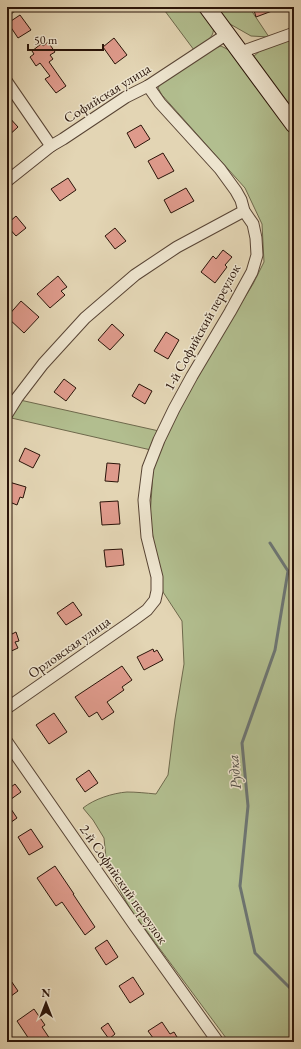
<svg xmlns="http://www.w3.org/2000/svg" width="301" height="1049" font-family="'EB Garamond',serif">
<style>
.green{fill:#b2be8f;stroke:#6e694c}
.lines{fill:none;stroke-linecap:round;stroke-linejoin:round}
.stream{stroke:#6d7572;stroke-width:3}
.building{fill:#de9a8b;stroke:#2a1409}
.street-casing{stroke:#584434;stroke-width:13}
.secondary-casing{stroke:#2a1409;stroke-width:18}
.street{stroke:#ede4ce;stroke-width:11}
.secondary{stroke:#ede4ce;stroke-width:16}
.labels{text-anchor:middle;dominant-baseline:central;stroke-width:3;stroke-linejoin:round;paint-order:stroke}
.street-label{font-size:14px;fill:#2a1409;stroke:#ede4ce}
.water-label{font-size:15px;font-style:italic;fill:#514d46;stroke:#ede4ce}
</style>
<rect width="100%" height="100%" fill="#e3d5b4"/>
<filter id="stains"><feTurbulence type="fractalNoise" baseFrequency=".005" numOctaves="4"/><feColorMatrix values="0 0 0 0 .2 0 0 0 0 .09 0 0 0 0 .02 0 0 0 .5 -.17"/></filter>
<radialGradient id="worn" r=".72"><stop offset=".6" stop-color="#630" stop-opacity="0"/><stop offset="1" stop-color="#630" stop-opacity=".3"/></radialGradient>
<g class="green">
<path d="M 7,7 L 21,7 L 7,17 Z"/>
<path d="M 162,7 L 202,7 C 208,16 219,28 210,38 C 206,43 199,46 194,50 Z"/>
<path d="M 214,7 L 249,7 L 269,37 L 251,36 L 230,24 Z"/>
<path d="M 294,36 L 294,116 L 253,57 L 262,49 Z"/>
<path d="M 221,46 L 231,51 L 294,137 L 294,1042 L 229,1042 L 131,910 L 107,868 L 104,838 L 93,820 L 83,808 C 94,799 113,793 127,792 C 136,792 146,793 156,794 L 168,775 L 175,719 L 184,664 L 182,621 L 163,592 L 155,551 L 150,517 L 153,472 L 158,452 L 195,379 L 253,284 L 264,262 L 262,224 L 245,188 L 162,95 L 158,88 L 162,80 L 212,49 Z"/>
<path d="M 20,400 L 159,431 L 151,450 L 7,417 Z"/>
</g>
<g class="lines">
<path class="stream" d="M 270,543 L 288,571 L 275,650 L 242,743 L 248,806 L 240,886 L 255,953 L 294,992"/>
</g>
<g class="building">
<path d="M 253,7 L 279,7 L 280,8 L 256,17 Z"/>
<path d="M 20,15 L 31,30 L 18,38 L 8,23 Z"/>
<path d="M 114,38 L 127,55 L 115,64 L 103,47 Z"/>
<path d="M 48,42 L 55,52 L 50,55 L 53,59 L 49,62 L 66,86 L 56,93 L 45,79 L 50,76 L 40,63 L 36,66 L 30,57 L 34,54 L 32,51 L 41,44 L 43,46 Z"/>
<path d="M 7,115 L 18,127 L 7,137 Z"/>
<path d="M 141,125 L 150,139 L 135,148 L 127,133 Z"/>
<path d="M 163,153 L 174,171 L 158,179 L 148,161 Z"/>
<path d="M 68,178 L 76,190 L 60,201 L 51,189 Z"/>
<path d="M 186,188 L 194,201 L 171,213 L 164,200 Z"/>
<path d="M 16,216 L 26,228 L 16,236 L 7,226 L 7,224 Z"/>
<path d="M 115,228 L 126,241 L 115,249 L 105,236 Z"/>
<path d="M 223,250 L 232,257 L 225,265 L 227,267 L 215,283 L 201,272 L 213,256 L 216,259 Z"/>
<path d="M 58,276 L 67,287 L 61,291 L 65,295 L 50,308 L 37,294 Z"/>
<path d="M 21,301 L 39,317 L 24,333 L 7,317 Z"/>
<path d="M 112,324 L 124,335 L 110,350 L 98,340 Z"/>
<path d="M 166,332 L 179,340 L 168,359 L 154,351 Z"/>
<path d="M 64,379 L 76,388 L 66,401 L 54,392 Z"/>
<path d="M 139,384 L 152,391 L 145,404 L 132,396 Z"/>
<path d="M 25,448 L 40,455 L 33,468 L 19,461 Z"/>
<path d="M 107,463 L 120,464 L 118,482 L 105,481 Z"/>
<path d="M 9,482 L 26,487 L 23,498 L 20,497 L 17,505 L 7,501 L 7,488 Z"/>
<path d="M 118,501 L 120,524 L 102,525 L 100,502 Z"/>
<path d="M 122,549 L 124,565 L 106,567 L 104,550 Z"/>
<path d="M 73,602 L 82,615 L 66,625 L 57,613 Z"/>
<path d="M 7,622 L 12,634 L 16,632 L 19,641 L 15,642 L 18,648 L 7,653 Z"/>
<path d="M 153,649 L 154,652 L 157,650 L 163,660 L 144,670 L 137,657 Z"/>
<path d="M 122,666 L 132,680 L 122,687 L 124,690 L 107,702 L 114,712 L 102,720 L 97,712 L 89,717 L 75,697 Z"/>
<path d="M 54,713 L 67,732 L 49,744 L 36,725 Z"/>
<path d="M 89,770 L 98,783 L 85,792 L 76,779 Z"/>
<path d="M 15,784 L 21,792 L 7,802 L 7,790 Z"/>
<path d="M 7,803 L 17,818 L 7,825 Z"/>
<path d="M 31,829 L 43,847 L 29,855 L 18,837 Z"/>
<path d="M 55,866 L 74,894 L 73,894 L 95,927 L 85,935 L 62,902 L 56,906 L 37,878 Z"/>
<path d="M 107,940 L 118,957 L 106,965 L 95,948 Z"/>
<path d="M 7,975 L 18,991 L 7,999 Z"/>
<path d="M 133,977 L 144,994 L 130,1003 L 119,986 Z"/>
<path d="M 34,1009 L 45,1025 L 42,1027 L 52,1042 L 31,1042 L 17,1021 Z"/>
<path d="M 162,1022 L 170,1034 L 174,1032 L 180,1042 L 156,1042 L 148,1031 Z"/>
<path d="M 108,1023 L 115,1034 L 109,1039 L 101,1028 Z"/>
</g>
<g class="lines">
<defs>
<g id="street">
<path d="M 241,52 L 294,33"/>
<path d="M 7,82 L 51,146"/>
<path d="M 7,181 L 51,146 L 63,139 L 126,97 L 148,86 L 227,34"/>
<path d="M 7,414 L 17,398 L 43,364 L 85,318 L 135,275 L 177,247 L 244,211"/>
<path d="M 7,708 L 132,621 L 147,610 L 155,600 L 157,591 L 157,577 L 147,537 L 144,500 L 148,468 L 159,440 L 174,409 L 192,376 L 230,312 L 252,272 L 257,255 L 256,238 L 253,224 L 244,211 L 241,200 L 236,191 L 220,169 L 160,103 L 148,86"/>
<path d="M 7,742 L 135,926 L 218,1042"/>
</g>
<path id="secondary" d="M 207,7 L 294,125"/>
</defs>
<use href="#street" class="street-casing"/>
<use href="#secondary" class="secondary-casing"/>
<use href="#street" class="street"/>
<use href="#secondary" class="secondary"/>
</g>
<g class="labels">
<g class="street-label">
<text transform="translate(107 93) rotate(-32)">Софийская улица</text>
<text transform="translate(202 327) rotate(-61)">1-й Софийский переулок</text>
<text transform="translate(69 647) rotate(-35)">Орловская улица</text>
<text transform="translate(124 884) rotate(55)">2-й Софийский переулок</text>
</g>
<g class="water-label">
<text transform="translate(234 772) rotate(-95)">Рудка</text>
</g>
</g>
<rect width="301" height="1049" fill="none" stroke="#e3d5b4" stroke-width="24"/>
<rect x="8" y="8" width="285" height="1033" fill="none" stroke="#2a1409" stroke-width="2"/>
<rect x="12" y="12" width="277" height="1025" fill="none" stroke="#2a1409"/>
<g transform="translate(46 1003)" stroke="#ede4ce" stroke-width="3" paint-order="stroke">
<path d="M0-3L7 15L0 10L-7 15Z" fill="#2a1409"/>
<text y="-6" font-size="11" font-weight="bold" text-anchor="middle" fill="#2a1409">N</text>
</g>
<path d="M28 44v6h75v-6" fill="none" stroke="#2a1409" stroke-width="2"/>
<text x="34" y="44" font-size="12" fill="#2a1409" stroke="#ede4ce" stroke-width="3" paint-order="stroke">50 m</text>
<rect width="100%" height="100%" filter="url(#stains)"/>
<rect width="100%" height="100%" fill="url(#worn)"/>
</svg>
